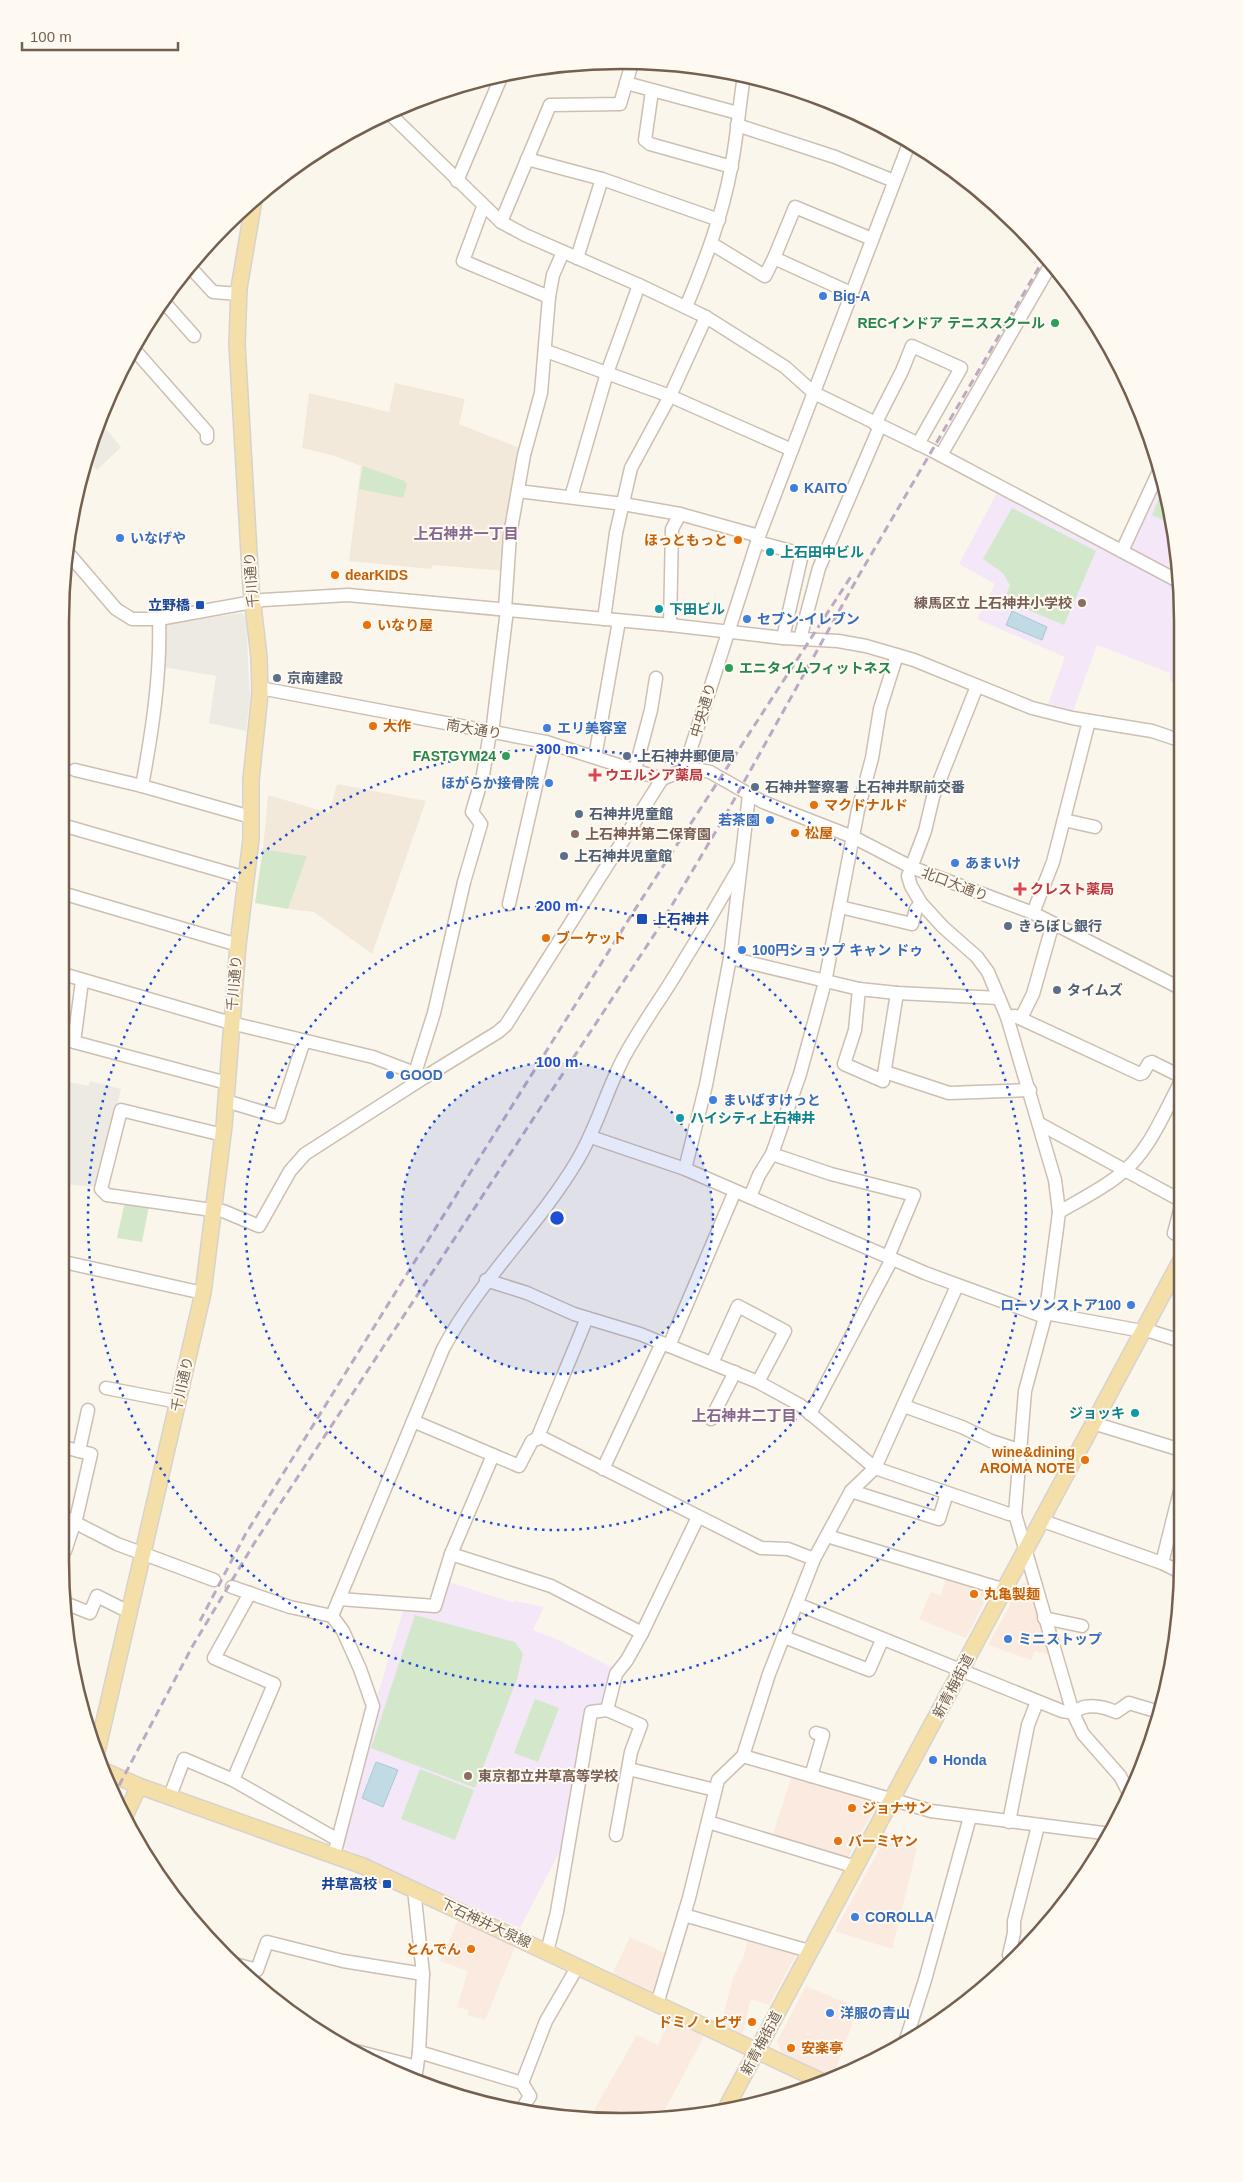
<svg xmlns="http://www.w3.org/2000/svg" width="1243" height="2182" font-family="Helvetica,'Noto Sans JP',sans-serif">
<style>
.residential{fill:#f2e9da}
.commercial{fill:#faeae0}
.industrial{fill:#ede9e3}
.education{fill:#f3e7f8}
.green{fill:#d3e8ca}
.water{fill:#c0dbe4;stroke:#a7c9d5}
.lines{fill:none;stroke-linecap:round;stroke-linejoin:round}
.minor-casing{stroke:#cdbfb1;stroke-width:15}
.major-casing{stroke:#d8d2ce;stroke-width:18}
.minor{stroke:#fff;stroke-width:12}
.major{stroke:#f4dfa9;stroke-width:15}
.rail{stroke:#bba9c5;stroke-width:3;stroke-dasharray:8 5;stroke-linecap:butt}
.ring{fill:none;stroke:#1d4ed8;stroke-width:2.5;stroke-dasharray:2.5 5}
.shop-dot{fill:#3f7fe0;stroke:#fefaf1;stroke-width:2}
.leisure-dot{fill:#2e9e5b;stroke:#fefaf1;stroke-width:2}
.food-dot{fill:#e8710a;stroke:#fefaf1;stroke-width:2}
.culture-dot{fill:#0f9aa8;stroke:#fefaf1;stroke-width:2}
.education-dot{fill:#8d6e63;stroke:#fefaf1;stroke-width:2}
.transit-dot{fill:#1a4fb4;stroke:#fefaf1;stroke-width:2}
.service-dot{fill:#5c6f8a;stroke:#fefaf1;stroke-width:2}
.health-dot{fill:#e0444e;stroke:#fefaf1;stroke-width:2}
.labels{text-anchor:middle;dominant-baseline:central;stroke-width:4;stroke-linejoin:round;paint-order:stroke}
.shop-label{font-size:14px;font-weight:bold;fill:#366cbe;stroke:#fefaf1;text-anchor:start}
.leisure-label{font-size:14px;font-weight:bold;fill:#27864d;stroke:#fefaf1;text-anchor:end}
.food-label{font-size:14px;font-weight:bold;fill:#c56008;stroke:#fefaf1;text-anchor:start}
.culture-label{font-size:14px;font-weight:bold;fill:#0d838f;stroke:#fefaf1;text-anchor:start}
.street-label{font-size:14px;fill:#74604f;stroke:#fefaf1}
.education-label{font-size:14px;font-weight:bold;fill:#785e54;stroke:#fefaf1;text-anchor:start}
.transit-label{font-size:14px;font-weight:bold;fill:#164399;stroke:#fefaf1;text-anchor:end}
.service-label{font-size:14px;font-weight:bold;fill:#4e5e75;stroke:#fefaf1;text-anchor:start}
.health-label{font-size:14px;font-weight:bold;fill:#be3a42;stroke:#fefaf1;text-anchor:start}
.neighbourhood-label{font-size:15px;font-weight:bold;fill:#866790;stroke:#fefaf1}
.rim{fill:none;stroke:#74604f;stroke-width:2.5}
.centre{fill:#1d4ed8;stroke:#fefaf1;stroke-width:2.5}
.ring-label{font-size:15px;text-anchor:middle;font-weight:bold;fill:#1d4ed8;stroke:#fefaf1;stroke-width:4;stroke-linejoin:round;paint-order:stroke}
</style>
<rect width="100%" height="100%" fill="#fbf6eb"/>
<g class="residential">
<path d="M 395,383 L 465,399 L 459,424 L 522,449 L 505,571 L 433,565 L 431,569 L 349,561 L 361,466 L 335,456 L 302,448 L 309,393 L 389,412 Z"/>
<path d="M 337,784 L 426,801 L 372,954 L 314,912 L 288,909 L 307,856 L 263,849 L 268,795 L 329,813 Z"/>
</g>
<g class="commercial">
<path d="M 947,1575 L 991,1589 L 966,1638 L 919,1619 L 931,1592 L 941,1595 Z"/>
<path d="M 1022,1583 L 1029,1583 L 1049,1655 L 1035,1651 L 1031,1660 L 988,1645 Z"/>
<path d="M 792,1775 L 878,1802 L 848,1857 L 844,1858 L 772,1837 Z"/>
<path d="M 885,1839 L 917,1848 L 892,1949 L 835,1931 Z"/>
<path d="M 458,1920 L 515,1947 L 485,2020 L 467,2015 L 469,2010 L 457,2007 L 468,1971 L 440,1961 Z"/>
<path d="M 630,1937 L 667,1954 L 656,1994 L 613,1973 Z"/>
<path d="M 749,1937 L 798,1951 L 769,2005 L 751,1999 L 742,2034 L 721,2024 L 733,1978 L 743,1959 Z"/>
<path d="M 806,1986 L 858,2008 L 833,2077 L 781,2052 L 777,2041 Z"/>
<path d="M 670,2020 L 704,2036 L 659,2121 L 589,2119 L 637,2035 L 658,2045 Z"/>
</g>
<g class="industrial">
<path d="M 99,421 L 121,447 L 97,470 L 86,459 L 90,441 Z"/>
<path d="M 242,613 L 246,618 L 250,698 L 246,731 L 209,723 L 216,676 L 164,667 L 166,652 L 163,628 L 167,624 Z"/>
<path d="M 63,1081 L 89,1086 L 90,1081 L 121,1089 L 97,1187 L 63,1184 Z"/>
</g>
<g class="education">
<path d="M 1162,478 L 1178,548 L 1178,574 L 1130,548 Z"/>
<path d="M 998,491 L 1178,587 L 1179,684 L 1170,681 L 1170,673 L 1097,645 L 1073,711 L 1048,704 L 1065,657 L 977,619 L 995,584 L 959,564 Z"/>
<path d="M 449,1582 L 514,1603 L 515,1601 L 544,1607 L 533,1630 L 554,1638 L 615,1669 L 604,1709 L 590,1710 L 564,1843 L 520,1928 L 340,1846 L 377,1705 L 377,1697 L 403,1611 L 439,1613 Z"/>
</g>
<g class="green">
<path d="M 363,466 L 405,481 L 407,485 L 403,498 L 359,489 Z"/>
<path d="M 1164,486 L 1173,525 L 1152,515 Z"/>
<path d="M 1012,508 L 1096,551 L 1064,625 L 1004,600 L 1010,585 L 1003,573 L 983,559 Z"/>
<path d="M 263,849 L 307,856 L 288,909 L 255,903 Z"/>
<path d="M 125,1201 L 149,1206 L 142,1242 L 117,1238 Z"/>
<path d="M 415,1615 L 515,1642 L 523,1654 L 517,1679 L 475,1788 L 371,1748 Z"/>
<path d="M 535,1699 L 559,1708 L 538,1762 L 514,1753 Z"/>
<path d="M 420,1769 L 474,1790 L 455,1840 L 401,1819 Z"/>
</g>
<g class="water">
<path d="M 1012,611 L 1047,627 L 1042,640 L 1006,625 Z"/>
<path d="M 376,1762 L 398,1770 L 383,1807 L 362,1798 Z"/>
</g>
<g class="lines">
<defs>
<g id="minor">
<path d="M 626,83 L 738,113"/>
<path d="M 652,91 L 645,140 L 650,144 L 732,167"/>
<path d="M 388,112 L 501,222 L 525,235 L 639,285 L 706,317 L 785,367 L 814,393 L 931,450 L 1178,581"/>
<path d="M 737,125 L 835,157 L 894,181"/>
<path d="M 527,159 L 602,179 L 719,220"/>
<path d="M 457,181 L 502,75"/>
<path d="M 483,207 L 463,261 L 549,297"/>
<path d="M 501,222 L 550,105 L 620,104 L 632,63"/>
<path d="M 712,244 L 765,276 L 774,258 L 851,293"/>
<path d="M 577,258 L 602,179"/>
<path d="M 774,258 L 795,207 L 872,239"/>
<path d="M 189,266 L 213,292 L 239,294"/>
<path d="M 163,301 L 194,336"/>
<path d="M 686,307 C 705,261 722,217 731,168 C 737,138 739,107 744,76"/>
<path d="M 132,347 L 207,432 L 207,438"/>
<path d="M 546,351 L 670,396 L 792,450"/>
<path d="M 875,424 L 902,371 L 912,346 L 961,368 L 918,444"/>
<path d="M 941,455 L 1051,264"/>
<path d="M 518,491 L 623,504 L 680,514 L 759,536"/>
<path d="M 571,497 L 607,373 L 639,285"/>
<path d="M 757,542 L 802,554 L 783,638"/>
<path d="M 1122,551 L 1160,469"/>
<path d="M 68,553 L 116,609 L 132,619 L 159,619 L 263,600 L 348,595 L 670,625 L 783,638 L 838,641 L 866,646 L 914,660 L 1032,708 L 1072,718 L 1152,731 L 1179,740"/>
<path d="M 505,609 L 510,535 L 524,455 L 541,393 L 549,297 L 553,275 L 563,252"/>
<path d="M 604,619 L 616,533 L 631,468 L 670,396 L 706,317"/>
<path d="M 670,625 L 672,529 L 680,514"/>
<path d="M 800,639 L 819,568 L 880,426"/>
<path d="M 977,686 L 933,797 L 925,831 L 908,876 L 911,886 L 921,903 L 943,927 L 977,957 L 988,972 L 1007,1017 L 1055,1180 L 1059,1212 L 1057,1228 L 1045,1317 L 1025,1391 L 1015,1514 L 1073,1713 L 1083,1734 L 1120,1776 L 1129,1793"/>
<path d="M 260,688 L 546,742 L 662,779 L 684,770 L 695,769 L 710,772 L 763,802 L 853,837 L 911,867 L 1033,913 L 1180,988"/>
<path d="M 492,733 L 507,610"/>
<path d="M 595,757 L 619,621"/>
<path d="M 75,770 L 142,786 L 251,817"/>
<path d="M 635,770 L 651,710 L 656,678"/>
<path d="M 684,770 L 759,536 L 910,141"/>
<path d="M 142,786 C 152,732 161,675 159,619"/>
<path d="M 1064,820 L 1095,827"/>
<path d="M 62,825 L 246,878"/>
<path d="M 62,893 L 238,945"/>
<path d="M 509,904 L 546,742"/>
<path d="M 840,907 L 912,924 L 916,909 L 921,903"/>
<path d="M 1033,913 L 1053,862 L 1089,721"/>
<path d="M 730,958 L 859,989 L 897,993 L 999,998"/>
<path d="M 63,974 L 231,1023 L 373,1057 L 425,1077 L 498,1032 L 506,1025 L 662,779"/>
<path d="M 82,981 L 74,1042 L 227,1083"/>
<path d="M 859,989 L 855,1030 L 844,1064 L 883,1081 L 897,993"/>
<path d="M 1007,1017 L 1015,1016 L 1140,1074 L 1143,1073 L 1149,1063 L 1152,1062 L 1180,1076"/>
<path d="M 1021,1018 L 1033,994 L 1053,923"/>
<path d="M 885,1072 L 949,1093 L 1030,1090"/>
<path d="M 415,1073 L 434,1013 L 464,882 L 481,824 L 472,812 L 483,775 L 490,732"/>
<path d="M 226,1101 L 279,1117 L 304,1041"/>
<path d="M 1040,1124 L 1180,1200"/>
<path d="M 591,1137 L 685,1169 L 925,1273 L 1045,1317"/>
<path d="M 772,1154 L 831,1174 L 914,1195 L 888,1257"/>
<path d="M 685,1169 L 706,1085 L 730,958 L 749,795"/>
<path d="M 750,1197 L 759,1175 L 772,1154 L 800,1074 L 825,982 L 858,810 L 872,758 L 880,709 L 897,655"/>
<path d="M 212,1210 L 107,1195 L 101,1189 L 121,1110 L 223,1135"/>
<path d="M 1180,1210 L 1174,1233 L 1181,1237"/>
<path d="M 223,1211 L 259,1226 L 290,1171 L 305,1154 L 425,1077"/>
<path d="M 1059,1212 C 1078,1201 1100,1190 1118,1176 C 1148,1154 1163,1115 1180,1083"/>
<path d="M 64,1262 L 203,1293"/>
<path d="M 486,1280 L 527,1293 L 574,1314 L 640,1334 L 758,1382 L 800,1405 L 875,1468 L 1009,1514 L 1015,1514"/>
<path d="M 1045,1313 L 1142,1331"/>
<path d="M 1143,1329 L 1181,1341"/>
<path d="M 669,1346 L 735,1191"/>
<path d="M 712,1363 L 738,1306 L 785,1331 L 758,1382"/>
<path d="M 106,1388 L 178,1402"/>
<path d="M 904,1406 L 962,1427 L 991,1441 L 1022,1451"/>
<path d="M 810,1414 L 892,1259"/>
<path d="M 711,1419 L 735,1372"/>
<path d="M 413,1421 L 519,1466 L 532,1441 L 541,1437 L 761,1548 L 788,1549 L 814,1559"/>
<path d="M 1093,1423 L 1181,1450"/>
<path d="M 537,1439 L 587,1318"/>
<path d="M 79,1451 L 88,1410"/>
<path d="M 603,1469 L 662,1343"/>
<path d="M 851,1491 L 939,1519 L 947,1493"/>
<path d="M 64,1517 L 117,1544 L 214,1580"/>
<path d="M 1040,1520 L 1162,1563 L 1182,1573"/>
<path d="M 827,1536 L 1005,1590"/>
<path d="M 65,1551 L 77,1515 L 91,1454 L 67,1448"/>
<path d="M 451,1554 L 551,1586 L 642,1633"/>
<path d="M 1162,1563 L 1181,1487"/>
<path d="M 232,1587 L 290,1607 L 332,1616"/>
<path d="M 339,1599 L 435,1606 L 451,1554 L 493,1455"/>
<path d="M 65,1603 L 90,1613 L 97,1596 L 129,1612"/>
<path d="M 797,1604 L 1062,1711 C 1074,1714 1073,1711 1084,1707 C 1094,1705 1107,1708 1116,1712 L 1129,1703 L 1159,1712"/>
<path d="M 332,1616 L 443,1349 C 480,1279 537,1228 577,1161 C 597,1128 606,1091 624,1057 C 639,1029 658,1003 674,977 C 697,940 719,903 740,866"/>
<path d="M 332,1616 L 343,1631 L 360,1669 L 373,1706 L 334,1855"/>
<path d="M 1044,1618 L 1082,1626"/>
<path d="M 784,1637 L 869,1670 L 882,1640"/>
<path d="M 607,1710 L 641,1725 L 631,1752 L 616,1835"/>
<path d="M 743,1756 L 931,1811 L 1111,1834"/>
<path d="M 629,1769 L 715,1790"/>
<path d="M 811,1776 L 823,1735 L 816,1733"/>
<path d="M 233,1780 L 274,1684 L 214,1658 L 250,1593"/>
<path d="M 170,1796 L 184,1759 L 233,1780 L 338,1840"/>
<path d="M 708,1822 L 856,1867"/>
<path d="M 1009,1822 L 1028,1725 L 1037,1702"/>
<path d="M 414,1889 L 423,1974 L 419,2052 L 415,2080"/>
<path d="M 684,1915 L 809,1951"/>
<path d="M 547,1952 L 557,1912 L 591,1712 L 607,1710 L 616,1674 L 627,1660 L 642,1633 L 698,1517"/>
<path d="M 1009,1955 L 1014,1933 L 1014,1921 L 1038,1826"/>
<path d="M 231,1963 L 257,1970 L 267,1942 L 343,1961 L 423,1974"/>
<path d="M 657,2004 L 689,1898 L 718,1780 L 743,1756 L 769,1674 L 814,1559 L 851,1491 L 875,1468 L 957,1286"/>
<path d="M 904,2046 L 925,1980 L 970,1817"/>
<path d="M 348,2049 L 417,2067"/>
<path d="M 419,2052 L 522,2083 L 530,2096 L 520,2112"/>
<path d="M 522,2083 L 546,2021 L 578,1966"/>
</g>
<g id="major">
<path d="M 96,1756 L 203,1293 L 224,1126 L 238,945 L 251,839 L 251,780 L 260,693 L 259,657 L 251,588 L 237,344 L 239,288 L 254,200"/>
<path d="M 102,1770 L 139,1786 L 363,1866 L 825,2083"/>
<path d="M 124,1818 L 139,1786"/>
<path d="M 724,2112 L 1181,1260"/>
</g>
</defs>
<use href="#minor" class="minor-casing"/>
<use href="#major" class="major-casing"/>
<use href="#minor" class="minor"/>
<use href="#major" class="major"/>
<g class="rail">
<path d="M 200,1621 L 245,1535 L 410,1269 L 634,911 L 852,575"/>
<path d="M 113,1797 L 192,1647 L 255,1542 L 656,932 L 725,816 L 858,577 L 1045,257"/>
</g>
</g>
<circle cx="557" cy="1218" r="156" fill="#1d4ed8" fill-opacity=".12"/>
<g class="ring">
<circle cx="557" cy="1218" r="156"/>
<circle cx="557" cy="1218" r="312"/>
<circle cx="557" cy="1218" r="469"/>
</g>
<g class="shop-dot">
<circle cx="823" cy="296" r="5"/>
<circle cx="794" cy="488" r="5"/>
<circle cx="120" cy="538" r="5"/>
<circle cx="747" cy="619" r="5"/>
<circle cx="547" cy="728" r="5"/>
<circle cx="549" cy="783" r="5"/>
<circle cx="770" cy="820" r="5"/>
<circle cx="955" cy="863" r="5"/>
<circle cx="742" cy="950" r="5"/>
<circle cx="390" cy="1075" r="5"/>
<circle cx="713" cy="1100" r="5"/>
<circle cx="1131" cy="1305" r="5"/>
<circle cx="1008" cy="1639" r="5"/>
<circle cx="933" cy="1760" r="5"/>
<circle cx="855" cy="1917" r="5"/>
<circle cx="830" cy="2013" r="5"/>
</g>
<g class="leisure-dot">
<circle cx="1055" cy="323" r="5"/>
<circle cx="729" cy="668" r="5"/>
<circle cx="506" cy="756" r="5"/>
</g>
<g class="food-dot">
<circle cx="738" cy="540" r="5"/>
<circle cx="335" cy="575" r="5"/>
<circle cx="367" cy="625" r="5"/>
<circle cx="373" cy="726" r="5"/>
<circle cx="814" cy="805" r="5"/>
<circle cx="795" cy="833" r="5"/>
<circle cx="546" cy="938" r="5"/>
<circle cx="1085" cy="1460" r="5"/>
<circle cx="974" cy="1594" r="5"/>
<circle cx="852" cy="1808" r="5"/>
<circle cx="838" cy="1841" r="5"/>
<circle cx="471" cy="1949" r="5"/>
<circle cx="752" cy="2022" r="5"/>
<circle cx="791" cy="2048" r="5"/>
</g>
<g class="culture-dot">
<circle cx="770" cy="552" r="5"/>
<circle cx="659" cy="609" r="5"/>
<circle cx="680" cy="1118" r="5"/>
<circle cx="1135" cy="1413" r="5"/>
</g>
<g class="education-dot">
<circle cx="1082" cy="603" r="5"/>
<circle cx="575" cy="834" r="5"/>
<circle cx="468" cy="1776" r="5"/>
</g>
<g class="transit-dot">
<rect x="195" y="600" width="10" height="10" rx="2.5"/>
<rect x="636" y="913" width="12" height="12" rx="2.5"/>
<rect x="382" y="1879" width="10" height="10" rx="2.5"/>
</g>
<g class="service-dot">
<circle cx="277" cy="678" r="5"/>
<circle cx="627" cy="756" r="5"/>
<circle cx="755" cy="787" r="5"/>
<circle cx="579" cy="814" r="5"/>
<circle cx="564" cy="856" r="5"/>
<circle cx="1008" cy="926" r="5"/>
<circle cx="1057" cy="990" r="5"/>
</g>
<g class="health-dot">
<path d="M592.5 767.5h5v5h5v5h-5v5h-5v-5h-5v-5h5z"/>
<path d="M1017.5 881.5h5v5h5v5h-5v5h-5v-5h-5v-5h5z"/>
</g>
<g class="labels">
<g class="shop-label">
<text x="833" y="296">Big-A</text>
<text x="804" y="488">KAITO</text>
<text x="130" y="538">いなげや</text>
<text x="757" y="619">セブン-イレブン</text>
<text x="557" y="728">エリ美容室</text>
<text x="539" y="783" text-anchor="end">ほがらか接骨院</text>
<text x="760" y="820" text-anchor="end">若茶園</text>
<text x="965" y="863">あまいけ</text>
<text x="752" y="950">100円ショップ キャン ドゥ</text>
<text x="400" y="1075">GOOD</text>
<text x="723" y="1100">まいばすけっと</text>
<text x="1121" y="1305" text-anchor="end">ローソンストア100</text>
<text x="1018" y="1639">ミニストップ</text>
<text x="943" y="1760">Honda</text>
<text x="865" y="1917">COROLLA</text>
<text x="840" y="2013">洋服の青山</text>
</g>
<g class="leisure-label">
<text x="1045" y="323">RECインドア テニススクール</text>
<text x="739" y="668" text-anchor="start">エニタイムフィットネス</text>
<text x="496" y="756">FASTGYM24</text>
</g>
<g class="food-label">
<text x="728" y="540" text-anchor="end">ほっともっと</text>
<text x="345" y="575">dearKIDS</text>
<text x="377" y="625">いなり屋</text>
<text x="383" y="726">大作</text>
<text x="824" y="805">マクドナルド</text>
<text x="805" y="833">松屋</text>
<text x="556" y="938">ブーケット</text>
<text x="1075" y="1452" text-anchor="end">wine&amp;dining<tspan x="1075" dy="16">AROMA NOTE</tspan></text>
<text x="984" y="1594">丸亀製麺</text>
<text x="862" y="1808">ジョナサン</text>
<text x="848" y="1841">バーミヤン</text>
<text x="461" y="1949" text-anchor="end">とんでん</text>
<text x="742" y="2022" text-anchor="end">ドミノ・ピザ</text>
<text x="801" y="2048">安楽亭</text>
</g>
<g class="culture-label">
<text x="780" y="552">上石田中ビル</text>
<text x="669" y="609">下田ビル</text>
<text x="690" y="1118">ハイシティ上石神井</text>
<text x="1125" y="1413" text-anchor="end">ジョッキ</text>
</g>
<g class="street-label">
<text transform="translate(251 580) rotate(-94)">千川通り</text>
<text transform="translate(703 710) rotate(-73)">中央通り</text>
<text transform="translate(474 729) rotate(10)">南大通り</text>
<text transform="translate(955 884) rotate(21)">北口大通り</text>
<text transform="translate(234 983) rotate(-85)">千川通り</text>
<text transform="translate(182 1384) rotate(-77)">千川通り</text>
<text transform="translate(953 1686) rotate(-62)">新青梅街道</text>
<text transform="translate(486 1923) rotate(25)">下石神井大泉線</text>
<text transform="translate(761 2043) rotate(-62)">新青梅街道</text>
</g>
<g class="education-label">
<text x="1072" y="603" text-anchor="end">練馬区立 上石神井小学校</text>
<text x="585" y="834">上石神井第二保育園</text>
<text x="478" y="1776">東京都立井草高等学校</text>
</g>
<g class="transit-label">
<text x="190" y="605">立野橋</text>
<text x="653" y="919" text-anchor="start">上石神井</text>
<text x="377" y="1884">井草高校</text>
</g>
<g class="service-label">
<text x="287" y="678">京南建設</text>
<text x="637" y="756">上石神井郵便局</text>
<text x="765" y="787">石神井警察署 上石神井駅前交番</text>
<text x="589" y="814">石神井児童館</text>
<text x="574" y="856">上石神井児童館</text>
<text x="1018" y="926">きらぼし銀行</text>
<text x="1067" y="990">タイムズ</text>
</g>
<g class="health-label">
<text x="605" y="775">ウエルシア薬局</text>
<text x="1030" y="889">クレスト薬局</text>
</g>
<g class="neighbourhood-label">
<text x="466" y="533">上石神井一丁目</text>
<text x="744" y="1415">上石神井二丁目</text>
</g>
</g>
<path d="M0 0H1243V2182H0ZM621 69H622A552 552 0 0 1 1174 621V1561A552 552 0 0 1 622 2113H621A552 552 0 0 1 69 1561V621A552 552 0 0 1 621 69Z" fill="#fefaf1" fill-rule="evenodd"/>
<path class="rim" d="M621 69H622A552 552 0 0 1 1174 621V1561A552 552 0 0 1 622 2113H621A552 552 0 0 1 69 1561V621A552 552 0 0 1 621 69Z"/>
<circle cx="557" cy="1218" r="8" class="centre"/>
<g class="ring-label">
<text x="557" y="754">300 m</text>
<text x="557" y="911">200 m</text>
<text x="557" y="1067">100 m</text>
</g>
<path d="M22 42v8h156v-8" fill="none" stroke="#74604f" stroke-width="2.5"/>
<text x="30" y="42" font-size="15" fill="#74604f" stroke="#fefaf1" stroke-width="4" paint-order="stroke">100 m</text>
</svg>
